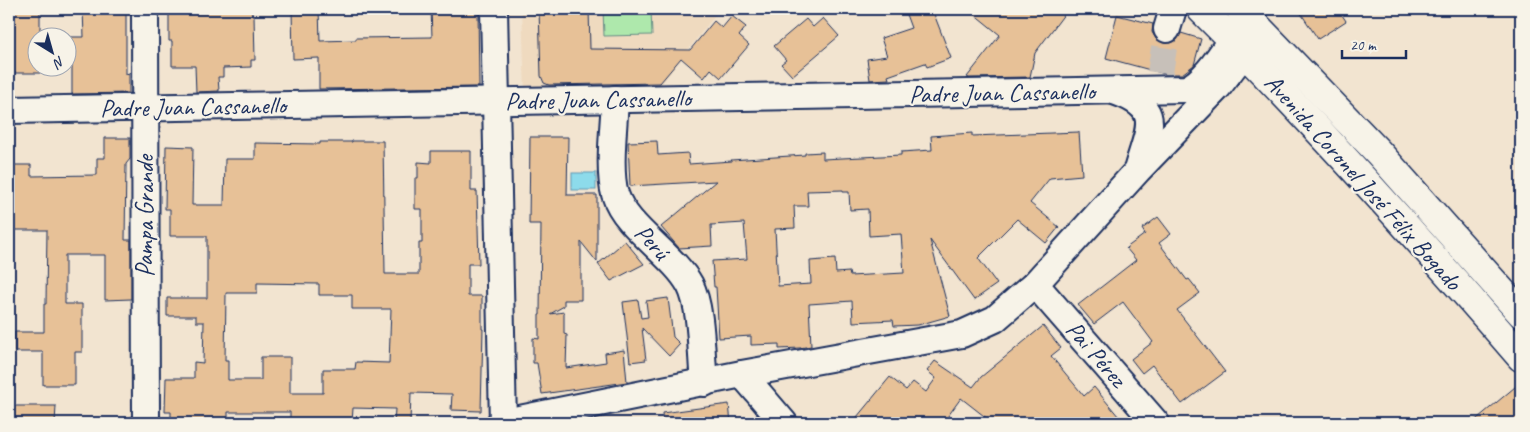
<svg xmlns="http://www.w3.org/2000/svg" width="1530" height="432" font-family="Caveat,sans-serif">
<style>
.built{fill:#efdabf}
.green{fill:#aee8ac;stroke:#648c85}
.water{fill:#8ddbeb;stroke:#5f96b3}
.building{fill:#e7c197;stroke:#1b2f5e;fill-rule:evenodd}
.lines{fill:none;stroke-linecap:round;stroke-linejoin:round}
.minor-tunnel{stroke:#c7c0b9;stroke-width:26;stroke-dasharray:26 13;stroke-linecap:butt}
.minor-casing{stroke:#1b2f5e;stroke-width:30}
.major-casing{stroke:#1b2f5e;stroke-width:31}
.minor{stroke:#f7f3e8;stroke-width:26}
.major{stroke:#f7f3e8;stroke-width:28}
.labels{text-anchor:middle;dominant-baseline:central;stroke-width:4.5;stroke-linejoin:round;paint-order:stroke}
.street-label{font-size:25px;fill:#1b2f5e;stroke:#f7f3e8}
</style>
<rect width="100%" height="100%" fill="#f2e4d0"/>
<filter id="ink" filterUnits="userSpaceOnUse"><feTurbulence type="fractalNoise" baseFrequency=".02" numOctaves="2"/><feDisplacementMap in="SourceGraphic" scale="10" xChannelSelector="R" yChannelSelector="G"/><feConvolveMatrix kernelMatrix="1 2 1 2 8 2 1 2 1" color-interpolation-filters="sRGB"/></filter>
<g filter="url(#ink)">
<path class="built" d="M 522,9 L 720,9 L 656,91 L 525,94 Z"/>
<path class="green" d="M 603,9 L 651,9 L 652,35 L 604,36 Z"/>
<rect class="water" x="572" y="173" width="24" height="17"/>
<g class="building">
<path d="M 9,9 L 40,9 L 40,37 L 84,37 L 83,9 L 126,9 L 126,74 L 129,73 L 129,93 L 72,94 L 72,66 L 68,66 L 68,38 L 38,38 L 38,68 L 40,68 L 40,73 L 9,73 Z"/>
<path d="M 169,9 L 252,9 L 252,16 L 254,16 L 255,60 L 251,60 L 251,67 L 223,68 L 223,77 L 218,77 L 219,91 L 196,92 L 195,66 L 172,66 L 172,41 L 169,41 Z"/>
<path d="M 292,9 L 319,9 L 320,41 L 356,40 L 356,38 L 432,37 L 431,9 L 478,9 L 479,87 L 319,89 L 319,58 L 293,59 Z"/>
<path d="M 539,9 L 589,9 L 590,49 L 690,50 L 714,21 L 722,28 L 732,16 L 746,27 L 739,36 L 749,45 L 721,78 L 711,69 L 704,78 L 681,58 L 660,83 L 549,85 L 544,83 L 541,76 Z"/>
<path d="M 904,9 L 932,9 L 951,58 L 927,67 L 925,63 L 888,76 L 889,79 L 870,80 L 867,59 L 887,56 L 881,38 L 911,28 Z"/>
<path d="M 968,9 L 1068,9 L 1035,53 L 1030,77 L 969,78 L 967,77 L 1000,35 Z"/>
<path d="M 1298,9 L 1338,9 L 1346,21 L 1318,39 Z"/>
<path d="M 1117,15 L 1153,24 L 1152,32 L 1156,39 L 1163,43 L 1171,43 L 1177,40 L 1181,33 L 1201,39 L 1194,65 L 1182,74 L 1165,74 L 1106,58 Z"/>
<path d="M 823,18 L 839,36 L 792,76 L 781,64 L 786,60 L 774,46 L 806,19 L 813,27 Z"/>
<path d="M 1079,132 L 1082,175 L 1050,178 L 1030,203 L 1059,227 L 1046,243 L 1017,219 L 978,258 L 997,284 L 974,300 L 930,240 L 950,316 L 918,325 L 894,326 L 893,320 L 853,322 L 852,301 L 809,304 L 811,346 L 800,348 L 779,349 L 779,344 L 751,345 L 751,336 L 719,338 L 716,287 L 714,287 L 712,261 L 747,259 L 744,223 L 711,225 L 712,246 L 679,248 L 661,227 L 716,181 L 630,186 L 628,142 L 657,141 L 658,155 L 688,153 L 689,164 L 732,161 L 731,160 L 805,155 L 805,153 L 823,152 L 823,159 L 901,155 L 901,152 L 932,150 L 931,136 L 972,133 L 972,136 ZM 843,190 L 843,192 L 849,192 L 850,210 L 868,209 L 869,236 L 901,234 L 904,273 L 850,276 L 849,272 L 836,273 L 835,259 L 810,261 L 811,284 L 778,286 L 775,229 L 795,228 L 794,206 L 808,206 L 807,191 Z"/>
<path d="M 530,137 L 568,137 L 567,195 L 597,195 L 597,262 L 581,242 L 581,300 L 564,300 L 564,306 L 550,314 L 564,312 L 564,334 L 567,335 L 566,368 L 606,362 L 605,353 L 624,350 L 627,382 L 542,394 L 537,363 L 533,363 L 533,338 L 539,339 L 539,315 L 540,315 L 541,224 L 529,224 Z"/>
<path d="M 105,138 L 130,138 L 130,159 L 126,164 L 125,240 L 131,240 L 131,299 L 105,300 L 105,255 L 65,255 L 65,304 L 82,304 L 82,352 L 75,352 L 75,385 L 43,385 L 43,352 L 15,352 L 15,332 L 44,332 L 44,304 L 46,304 L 47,230 L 9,230 L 9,165 L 31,165 L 31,176 L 97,175 L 97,158 L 105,158 Z"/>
<path d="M 352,141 L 383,141 L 385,274 L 419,274 L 419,243 L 422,243 L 422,209 L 415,209 L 415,178 L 418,178 L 418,162 L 431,163 L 431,151 L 471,151 L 471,191 L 477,191 L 479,264 L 468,264 L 468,296 L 482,296 L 482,329 L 483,329 L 481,411 L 451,410 L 452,394 L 411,393 L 410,423 L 394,423 L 395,409 L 353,408 L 352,423 L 290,423 L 290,412 L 228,412 L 228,423 L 171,423 L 171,412 L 165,412 L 166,378 L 194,378 L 194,362 L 203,363 L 204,322 L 196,322 L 196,316 L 167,316 L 167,298 L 207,298 L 207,236 L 170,236 L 170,209 L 165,209 L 166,146 L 193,147 L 192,205 L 224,205 L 225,159 L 255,159 L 255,143 L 320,144 L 320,142 L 352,142 ZM 257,283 L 319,284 L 319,295 L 352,295 L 352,309 L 391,309 L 389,363 L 356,362 L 355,369 L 323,369 L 323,393 L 290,393 L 290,357 L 261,357 L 261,380 L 228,380 L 228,360 L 225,360 L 226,293 L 257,293 Z"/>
<path d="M 1158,217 L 1171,234 L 1159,243 L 1187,280 L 1189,279 L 1200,293 L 1177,310 L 1225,372 L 1182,404 L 1152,365 L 1142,373 L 1131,359 L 1153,342 L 1123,302 L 1094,324 L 1078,305 L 1136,260 L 1126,248 L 1145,234 L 1142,229 Z"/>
<path d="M 625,241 L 644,264 L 611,281 L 598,264 Z"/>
<path d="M 668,298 L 673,337 L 680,344 L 669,356 L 642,328 L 646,360 L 630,362 L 623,302 L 638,300 L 641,318 L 648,317 L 646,301 Z"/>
<path d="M 1043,326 L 1061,348 L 1051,356 L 1084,396 L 1094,387 L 1124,423 L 993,423 L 961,398 L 943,423 L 852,423 L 890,377 L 906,390 L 913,382 L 926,392 L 936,378 L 927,371 L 935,361 L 973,387 L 981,377 Z"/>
<path d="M 1521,382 L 1521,423 L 1472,423 Z"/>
<path d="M 729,404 L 731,423 L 663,423 L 662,413 Z"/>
<path d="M 9,406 L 56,406 L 55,423 L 9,423 Z"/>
</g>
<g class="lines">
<path class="minor-tunnel" d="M 1160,73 L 1167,29"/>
<defs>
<g id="minor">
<path d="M 145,9 L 146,423"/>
<path d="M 494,9 L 503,423"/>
<path d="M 1167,29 L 1173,9"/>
<path d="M 1114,91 C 1163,108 1150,126 1138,167"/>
<path d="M 615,99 C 614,125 608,170 615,194 C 625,227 673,254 690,285 C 702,308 701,355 704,383"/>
<path d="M 9,110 L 1186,89 C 1207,82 1229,41 1243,23"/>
<path d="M 1035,284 L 1156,423"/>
<path d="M 742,374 L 784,423"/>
<path d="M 500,423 L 742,374 L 962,334 L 995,319 L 1035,284 L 1138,170 L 1218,87 L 1257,36"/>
</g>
<g id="major">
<path d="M 1201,9 C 1312,119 1419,239 1521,357"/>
<path d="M 1240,9 L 1378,152 L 1521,313"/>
</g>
</defs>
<use href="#minor" class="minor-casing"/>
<use href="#major" class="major-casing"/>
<use href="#minor" class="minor"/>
<use href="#major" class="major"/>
</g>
</g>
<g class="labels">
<g class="street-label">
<text transform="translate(1002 93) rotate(-1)">Padre Juan Cassanello</text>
<text transform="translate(598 100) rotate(-1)">Padre Juan Cassanello</text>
<text transform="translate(193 107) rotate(-1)">Padre Juan Cassanello</text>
<text transform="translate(1363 182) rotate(48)">Avenida Coronel José Félix Bogado</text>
<text transform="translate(145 216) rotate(-90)">Pampa Grande</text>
<text transform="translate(652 242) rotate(47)">Perú</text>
<text transform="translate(1096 354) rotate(49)">Pai Pérez</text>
</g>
</g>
<rect width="1530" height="432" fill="none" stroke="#f7f3e8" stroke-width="30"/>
<rect x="15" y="15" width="1500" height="402" fill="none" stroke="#1b2f5e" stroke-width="2" filter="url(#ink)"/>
<g transform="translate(52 52) rotate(143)"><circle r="24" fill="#f7f3e8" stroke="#9fa5b1"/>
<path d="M0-4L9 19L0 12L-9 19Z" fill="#1b2f5e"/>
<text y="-8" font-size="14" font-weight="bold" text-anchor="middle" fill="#1b2f5e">N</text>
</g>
<path d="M1342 50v8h64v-8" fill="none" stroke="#1b2f5e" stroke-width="2.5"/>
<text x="1350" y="50" font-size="15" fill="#1b2f5e" stroke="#f7f3e8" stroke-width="4" paint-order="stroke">20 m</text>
</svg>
